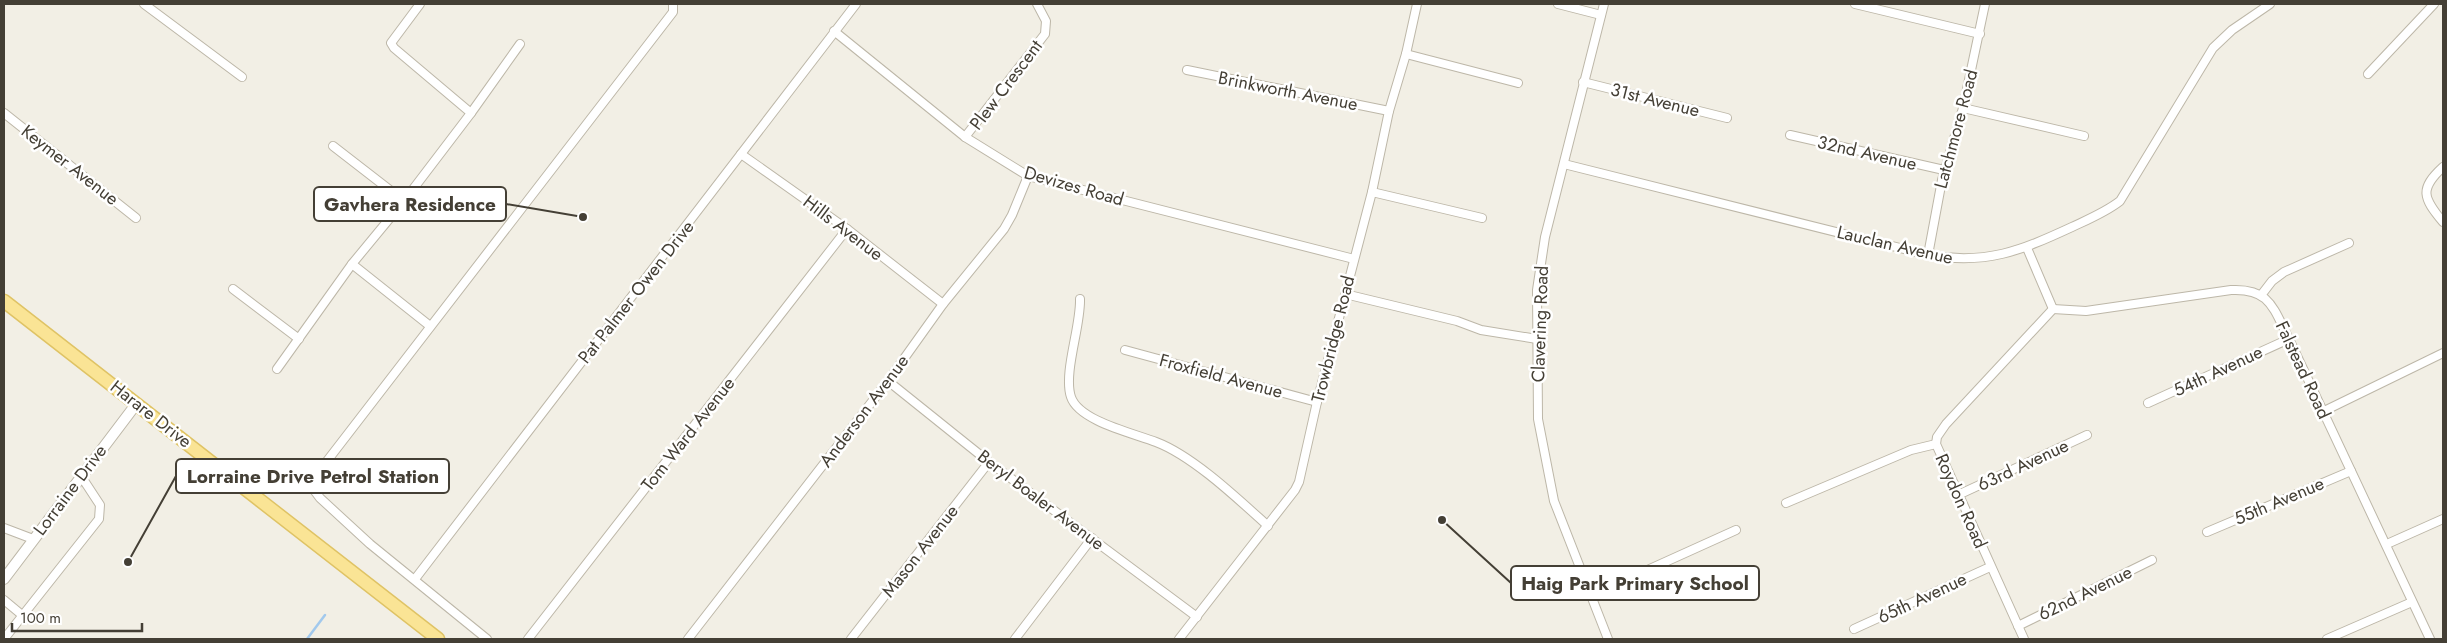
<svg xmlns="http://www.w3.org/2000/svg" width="2447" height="643" font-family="Jost,sans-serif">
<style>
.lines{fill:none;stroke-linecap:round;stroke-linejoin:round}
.stream{stroke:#a2c9ed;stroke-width:2.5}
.minor-casing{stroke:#bdb7a8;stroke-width:10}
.tertiary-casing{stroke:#bdb7a8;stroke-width:12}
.primary-casing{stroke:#dfc365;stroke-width:15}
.minor{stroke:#fff;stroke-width:8}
.tertiary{stroke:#fff;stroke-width:10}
.primary{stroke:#fae495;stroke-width:12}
.labels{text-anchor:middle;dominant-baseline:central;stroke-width:5;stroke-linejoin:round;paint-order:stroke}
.street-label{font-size:18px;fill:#443f35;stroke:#fff}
.leader{fill:none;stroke:#443f35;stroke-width:2}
.callout-dot{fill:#443f35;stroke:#fff;stroke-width:2}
.callout{fill:#fff;stroke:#443f35;stroke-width:2}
.callout-label{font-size:19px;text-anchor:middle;font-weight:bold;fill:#443f35}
</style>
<rect width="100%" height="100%" fill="#f2efe5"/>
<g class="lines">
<path class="stream" d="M 307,639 L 325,615"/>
<defs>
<g id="minor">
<path d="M 144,4 L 242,77"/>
<path d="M 1558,4 L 1601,15"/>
<path d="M 1604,4 L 1545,237 L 1537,290 L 1538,419 L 1554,501 L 1608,639"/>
<path d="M 1855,4 L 1980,34"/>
<path d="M 834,31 L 965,137 L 1028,176 L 1354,259"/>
<path d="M 1406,54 L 1518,83"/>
<path d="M 1187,70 L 1389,111"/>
<path d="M 2368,74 L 2434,4"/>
<path d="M 1583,82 L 1727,118"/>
<path d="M 1963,108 L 2084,136"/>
<path d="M 4,113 L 136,218"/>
<path d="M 471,113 L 520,44"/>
<path d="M 1790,135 L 1944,170"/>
<path d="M 965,137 L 1045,34 L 1046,21 L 1037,4"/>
<path d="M 333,146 L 404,201"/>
<path d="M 741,154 L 847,229 L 943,304"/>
<path d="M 1564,164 L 1928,255 C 1987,265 2020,251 2072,227 C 2089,219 2106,212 2120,201 L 2213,48 L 2232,30 L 2270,4"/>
<path d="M 2443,167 C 2419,189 2423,198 2443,222"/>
<path d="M 1372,192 L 1482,218"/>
<path d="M 2027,248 L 2053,309"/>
<path d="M 1928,255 L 1942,180 L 1963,108 L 1985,4"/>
<path d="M 352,264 L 430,326"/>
<path d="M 233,289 L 299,339"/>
<path d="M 1345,294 L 1457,321 L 1481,330 L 1537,339"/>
<path d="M 2262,294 L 2272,281 L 2284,272 L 2349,243"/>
<path d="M 1080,299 C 1081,326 1063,373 1071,397 C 1079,421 1133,433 1156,442 C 1193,456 1238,499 1268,526"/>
<path d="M 2053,309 L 2086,311 L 2231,290 C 2270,288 2273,308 2289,339 L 2430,639"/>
<path d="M 1125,350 L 1317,402"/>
<path d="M 277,369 L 352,264 L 404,201 L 471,113 L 394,48 L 391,43 L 420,4"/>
<path d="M 888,381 L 989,462 L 1197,617"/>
<path d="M 2148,403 L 2289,339"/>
<path d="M 2322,412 L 2443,353"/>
<path d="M 1958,495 L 2087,435"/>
<path d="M 1786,503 L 1911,450 L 1936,444"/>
<path d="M 4,528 L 33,539"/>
<path d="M 2207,532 L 2351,471"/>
<path d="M 2387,544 L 2443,519"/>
<path d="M 415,579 L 856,4"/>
<path d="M 1590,596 L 1736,530"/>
<path d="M 4,600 L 22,615"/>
<path d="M 2018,626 L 2152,560"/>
<path d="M 1854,629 L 1990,567"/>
<path d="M 4,639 L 99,519 L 100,505 L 81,476"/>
<path d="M 487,639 L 370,544 L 320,498 L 314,490 L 313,483 L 317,474 L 673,12 L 673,4"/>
<path d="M 528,639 L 847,229"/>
<path d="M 688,639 L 888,381 L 943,304 L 1004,229 L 1012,215 L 1028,176"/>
<path d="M 851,639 L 989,462"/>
<path d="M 1015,639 L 1092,538"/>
<path d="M 1179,639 L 1295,490 L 1299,482 L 1317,402 L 1372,192 L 1389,111 L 1406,54 L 1417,4"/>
<path d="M 2024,639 L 1936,444 L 1937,437 L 1946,424 L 2053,309"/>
<path d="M 2327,639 L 2412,602"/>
</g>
<path id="tertiary" d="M 4,579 L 137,403"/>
<path id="primary" d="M 4,301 L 438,639"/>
</defs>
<use href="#minor" class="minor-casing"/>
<use href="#tertiary" class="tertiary-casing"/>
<use href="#primary" class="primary-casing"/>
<use href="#minor" class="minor"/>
<use href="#tertiary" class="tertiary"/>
<use href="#primary" class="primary"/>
</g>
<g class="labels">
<g class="street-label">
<text transform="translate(1006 85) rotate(-53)">Plew Crescent</text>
<text transform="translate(1288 91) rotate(11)">Brinkworth Avenue</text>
<text transform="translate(1655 100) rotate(14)">31st Avenue</text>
<text transform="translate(1956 129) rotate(-75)">Latchmore Road</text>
<text transform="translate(1867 153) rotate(13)">32nd Avenue</text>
<text transform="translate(70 165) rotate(38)">Keymer Avenue</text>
<text transform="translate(1074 186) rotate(16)">Devizes Road</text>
<text transform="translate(843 228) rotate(37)">Hills Avenue</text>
<text transform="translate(1895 245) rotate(13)">Lauclan Avenue</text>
<text transform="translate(636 292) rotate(-52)">Pat Palmer Owen Drive</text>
<text transform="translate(1540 324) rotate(-88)">Clavering Road</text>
<text transform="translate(1333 339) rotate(-76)">Trowbridge Road</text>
<text transform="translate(2303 370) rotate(65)">Falstead Road</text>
<text transform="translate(2218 371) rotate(-25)">54th Avenue</text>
<text transform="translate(1221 376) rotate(15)">Froxfield Avenue</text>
<text transform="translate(864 411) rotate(-53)">Anderson Avenue</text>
<text transform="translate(151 414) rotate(38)">Harare Drive</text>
<text transform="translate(688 434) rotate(-52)">Tom Ward Avenue</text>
<text transform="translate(2023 465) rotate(-25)">63rd Avenue</text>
<text transform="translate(70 490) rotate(-53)">Lorraine Drive</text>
<text transform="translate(1041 500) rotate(37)">Beryl Boaler Avenue</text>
<text transform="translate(1961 501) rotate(66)">Roydon Road</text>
<text transform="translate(2279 501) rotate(-23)">55th Avenue</text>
<text transform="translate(920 551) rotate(-52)">Mason Avenue</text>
<text transform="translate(2085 593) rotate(-26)">62nd Avenue</text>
<text transform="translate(1922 598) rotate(-25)">65th Avenue</text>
</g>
</g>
<path class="leader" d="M583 217L506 204M128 562L176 476M1442 520L1511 583"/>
<g class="callout-dot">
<circle cx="583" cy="217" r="5"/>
<circle cx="128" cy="562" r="5"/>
<circle cx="1442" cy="520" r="5"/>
</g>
<g class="callout">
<rect x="314" y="187" width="192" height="34" rx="5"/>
<rect x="176" y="459" width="273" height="34" rx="5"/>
<rect x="1511" y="566" width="248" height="34" rx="5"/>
</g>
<g class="callout-label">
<text x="410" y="211">Gavhera Residence</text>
<text x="313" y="483">Lorraine Drive Petrol Station</text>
<text x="1635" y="590">Haig Park Primary School</text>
</g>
<rect width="2447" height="643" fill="none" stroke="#443f35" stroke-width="10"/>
<path d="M12 623v8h130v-8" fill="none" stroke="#443f35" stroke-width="2.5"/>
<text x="20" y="623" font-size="15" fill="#443f35" stroke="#ffffff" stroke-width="4" paint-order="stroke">100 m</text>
</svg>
